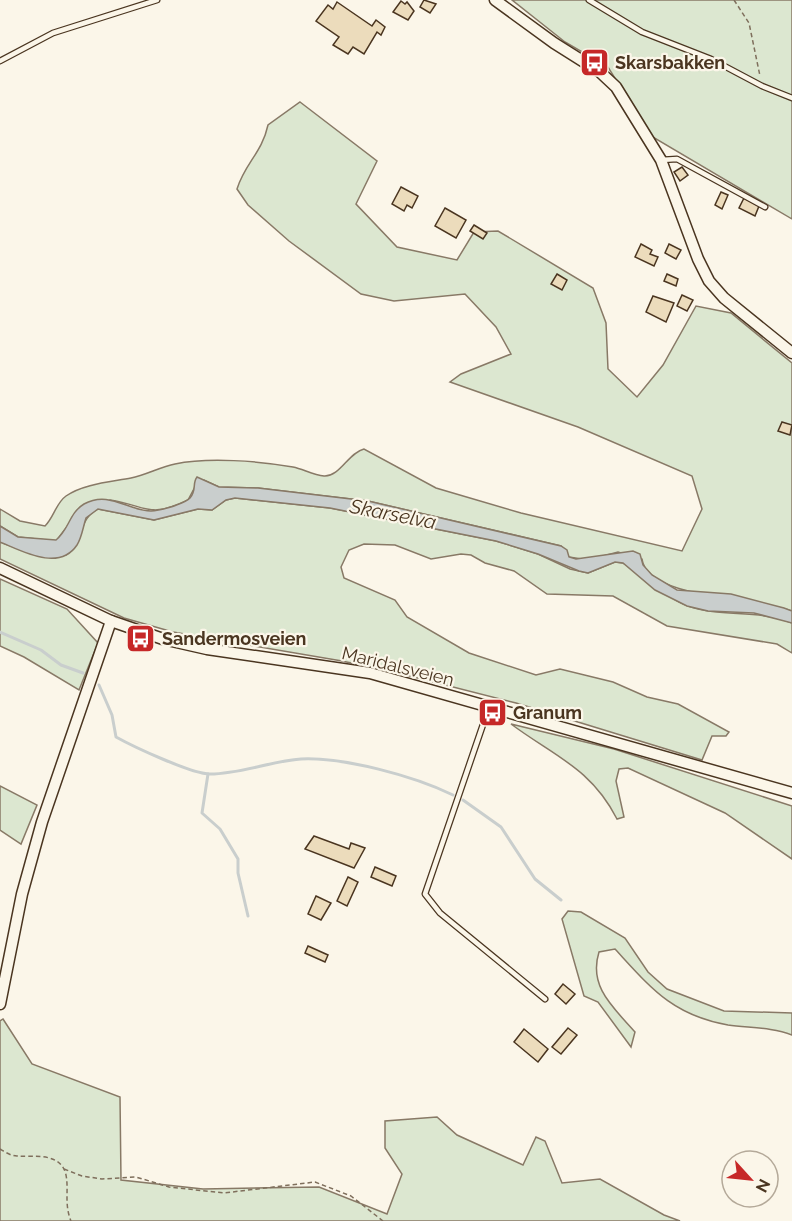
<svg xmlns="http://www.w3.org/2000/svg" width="792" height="1221" font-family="Raleway,sans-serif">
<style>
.green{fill:#dce7d0;stroke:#887966;stroke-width:1.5}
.water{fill:#c9cecd;stroke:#887966;stroke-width:1.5}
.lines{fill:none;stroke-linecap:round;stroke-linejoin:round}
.stream{stroke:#c9cecd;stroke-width:3}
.building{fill:#ecdcbc;stroke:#4a3520;stroke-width:1.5}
.service-casing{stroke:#4a3520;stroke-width:7}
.tertiary-casing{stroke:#4a3520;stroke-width:13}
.path{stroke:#7f6f5c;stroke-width:1.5;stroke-dasharray:4.5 3;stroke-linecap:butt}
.service{stroke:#fbf6e9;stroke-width:4.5}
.tertiary{stroke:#fbf6e9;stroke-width:10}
.labels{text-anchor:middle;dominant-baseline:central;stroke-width:4.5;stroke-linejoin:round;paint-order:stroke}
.poi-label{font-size:18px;font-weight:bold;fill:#4a3520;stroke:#fbf6e9;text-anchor:start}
.street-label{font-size:18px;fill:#4a3520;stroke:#fbf6e9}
.water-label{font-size:20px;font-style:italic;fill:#4a3520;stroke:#fbf6e9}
</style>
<rect width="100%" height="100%" fill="#fbf6e9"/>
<g class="green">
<path d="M 512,0 L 792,0 L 792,219 L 651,136 L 608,67 L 565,42 Z"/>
<path d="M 300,102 L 377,161 L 356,204 L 397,247 L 457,260 L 474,232 L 498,231 L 593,288 L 606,323 L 608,369 L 637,397 L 663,365 L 696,306 L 731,313 L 792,363 L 792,611 C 761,599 647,599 642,559 L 618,552 L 588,560 L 569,557 L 561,546 L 368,501 L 258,488 L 219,487 L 204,480 L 196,485 L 188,500 C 148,519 148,506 110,500 L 69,524 L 56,541 L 18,537 L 0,526 L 0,509 L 20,521 L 45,526 C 54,517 56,503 66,496 C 83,484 110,482 131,478 C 146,475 160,467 175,464 C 208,457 259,461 293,467 C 303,469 313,475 324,476 C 340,477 348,453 364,449 L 436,488 L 521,513 L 682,551 L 702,509 L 692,476 L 578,427 L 450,382 L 461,374 L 511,354 L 496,327 L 465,294 L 394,301 L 361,294 L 289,241 L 248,205 L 237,189 C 245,163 262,153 268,125 Z"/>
<path d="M 235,498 L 330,508 L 496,541 L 538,554 L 570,569 L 588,573 L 615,562 L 623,563 C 645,574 664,597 688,606 C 721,618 758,609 792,623 L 792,653 L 777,644 L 667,626 L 613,596 L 547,594 L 514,571 L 485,563 L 471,555 L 461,554 L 431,559 L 395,545 L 364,544 L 349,550 L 341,567 L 344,578 L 395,600 L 407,617 L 469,653 L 536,675 L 560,669 L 613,682 L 647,697 L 678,704 L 729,732 L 726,736 L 712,736 L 702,760 L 516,703 L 406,675 L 342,661 L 173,632 L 124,618 L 0,559 L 0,542 L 16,548 L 66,555 C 84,543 78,518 98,509 L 154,520 L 198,509 L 212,510 L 226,500 Z"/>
<path d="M 0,579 L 67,609 L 98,643 L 79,690 L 24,657 L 0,646 Z"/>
<path d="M 511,724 L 614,749 L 792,806 L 792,859 L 725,813 L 628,768 L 619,769 L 616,781 L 624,817 L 617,819 C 591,768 554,756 511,724 Z"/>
<path d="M 0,786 L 37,805 L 21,844 L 0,830 Z"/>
<path d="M 568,911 L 581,912 L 625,938 L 648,972 L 667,989 L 724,1011 L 792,1013 L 792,1035 C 772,1027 749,1028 728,1025 C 672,1015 651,988 615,949 L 599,952 C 588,987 614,1008 635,1032 L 631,1047 L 598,1002 L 584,996 L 562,919 Z"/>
<path d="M 3,1019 L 32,1064 L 120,1097 L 121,1180 L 203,1189 L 319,1187 L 387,1214 L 402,1174 L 385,1148 L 385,1121 L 437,1117 L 457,1135 L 523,1165 L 536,1137 L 545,1141 L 562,1183 L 600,1179 L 664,1215 L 680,1221 L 0,1221 L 0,1021 Z"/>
</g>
<path class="water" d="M 197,477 L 219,487 L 258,488 L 368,501 L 561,546 L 567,550 L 569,557 L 576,559 L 633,551 L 640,554 L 643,565 L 652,575 L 677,590 L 731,594 L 784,608 L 792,611 L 792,623 L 754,613 L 708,611 L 687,606 L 655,590 L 623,563 L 615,562 L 588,573 L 579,571 L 538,554 L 496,541 L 330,508 L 235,498 L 226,500 L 212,510 L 198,509 L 154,520 L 98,509 L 86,518 C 83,527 82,537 77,545 C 59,572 22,551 0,542 L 0,526 L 18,537 L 56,540 C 69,530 69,513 84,504 C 109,490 128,511 151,511 C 158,511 167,508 174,506 C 179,504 186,502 190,498 C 197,490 192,483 197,477 Z"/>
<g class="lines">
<g class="stream">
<path d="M 0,632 L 41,650 L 61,665 L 83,673"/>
<path d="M 99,685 L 112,715 L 116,737 C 134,747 192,774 210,774 C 241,774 271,761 301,759 C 344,757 414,776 453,795"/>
<path d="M 208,774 L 202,813 L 220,829 L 238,859 L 238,873 L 248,916"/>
<path d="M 463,800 L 501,827 L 535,879 L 561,900"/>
</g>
</g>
<g class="building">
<path d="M 424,0 L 436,4 L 430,13 L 420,7 Z"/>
<path d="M 401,1 L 405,4 L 407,2 L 414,11 L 408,20 L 393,12 Z"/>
<path d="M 337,2 L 372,26 L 376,20 L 385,27 L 381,35 L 377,32 L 364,54 L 353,47 L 348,54 L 333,45 L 339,37 L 316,21 L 328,5 L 333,9 Z"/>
<path d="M 682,167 L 688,175 L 680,181 L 674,172 Z"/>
<path d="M 401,187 L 418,196 L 412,208 L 407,205 L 404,211 L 392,204 Z"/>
<path d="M 721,192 L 728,195 L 722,209 L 715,205 Z"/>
<path d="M 744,198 L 759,206 L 755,216 L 739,208 Z"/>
<path d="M 445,208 L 466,220 L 456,238 L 435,226 Z"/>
<path d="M 474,225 L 487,233 L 483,239 L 470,231 Z"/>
<path d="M 641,244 L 652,250 L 650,254 L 658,257 L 654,266 L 635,257 Z"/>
<path d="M 669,244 L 681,250 L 676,259 L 665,253 Z"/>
<path d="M 557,274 L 567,280 L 562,290 L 551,284 Z"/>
<path d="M 667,274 L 678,279 L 676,286 L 664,281 Z"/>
<path d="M 682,295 L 693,300 L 687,311 L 677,306 Z"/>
<path d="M 653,296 L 674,303 L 666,322 L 646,312 Z"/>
<path d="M 782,422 L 792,425 L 790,435 L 778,431 Z"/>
<path d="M 314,836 L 349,849 L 351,843 L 365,848 L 354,868 L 305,849 Z"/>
<path d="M 375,867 L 396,876 L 392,886 L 371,877 Z"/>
<path d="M 348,877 L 358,882 L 347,906 L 337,901 Z"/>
<path d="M 316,896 L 331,903 L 321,920 L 308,914 Z"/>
<path d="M 308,946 L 328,955 L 325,962 L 305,953 Z"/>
<path d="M 563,984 L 575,994 L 566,1004 L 555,994 Z"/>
<path d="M 568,1028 L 577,1035 L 561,1054 L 552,1047 Z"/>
<path d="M 524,1029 L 548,1049 L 538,1062 L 514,1042 Z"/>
</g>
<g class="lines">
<defs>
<g id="service">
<path d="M 589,0 L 642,32 L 711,59 L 762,86 L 792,98"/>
<path d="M 0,61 L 53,33 L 157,0"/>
<path d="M 661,160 L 677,159 L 765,207"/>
<path d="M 489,707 L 425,894 L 440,913 L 545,999"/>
</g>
<g id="tertiary">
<path d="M 495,0 L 554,43 L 600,72 L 616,87 L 661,160 L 698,259 L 709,281 L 724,298 L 792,353"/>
<path d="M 0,568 L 111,621 L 163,639 L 207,649 L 370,673 L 792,793"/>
<path d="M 0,1004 L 22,894 L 42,822 L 111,621"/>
</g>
</defs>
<use href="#service" class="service-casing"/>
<use href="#tertiary" class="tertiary-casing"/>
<g class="path">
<path d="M 734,0 L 749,23 L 760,76"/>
<path d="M 0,1149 C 5,1152 11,1156 17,1156 C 34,1157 61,1152 66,1175 C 69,1190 64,1204 71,1221"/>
<path d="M 64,1169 L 82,1176 L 102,1179 L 136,1177 L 169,1187 L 224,1193 L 315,1182 L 351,1196 L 383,1221"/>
</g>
<use href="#service" class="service"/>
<use href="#tertiary" class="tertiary"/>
</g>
<defs>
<symbol id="bus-square" viewBox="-11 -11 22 22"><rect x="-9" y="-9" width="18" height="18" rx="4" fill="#c62828" stroke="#fbf6e9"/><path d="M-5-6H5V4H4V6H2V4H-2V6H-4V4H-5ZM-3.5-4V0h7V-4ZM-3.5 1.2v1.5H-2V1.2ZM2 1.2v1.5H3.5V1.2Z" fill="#fff"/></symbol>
</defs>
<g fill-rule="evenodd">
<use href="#bus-square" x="578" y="46" width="33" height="33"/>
<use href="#bus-square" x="124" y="622" width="33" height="33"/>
<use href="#bus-square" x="476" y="696" width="33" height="33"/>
</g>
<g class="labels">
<g class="poi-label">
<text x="615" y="62">Skarsbakken</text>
<text x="162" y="638">Sandermosveien</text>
<text x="513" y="712">Granum</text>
</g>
<g class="street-label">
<text transform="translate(398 666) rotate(14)">Maridalsveien</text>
</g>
<g class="water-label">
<text transform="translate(393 514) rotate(11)">Skarselva</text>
</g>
</g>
<g transform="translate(750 1179) rotate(117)"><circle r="28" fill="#fbf6e9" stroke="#b4a999" stroke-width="1.5"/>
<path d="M0-4.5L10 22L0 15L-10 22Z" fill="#c62828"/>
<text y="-9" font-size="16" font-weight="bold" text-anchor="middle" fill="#4a3520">N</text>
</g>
</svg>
